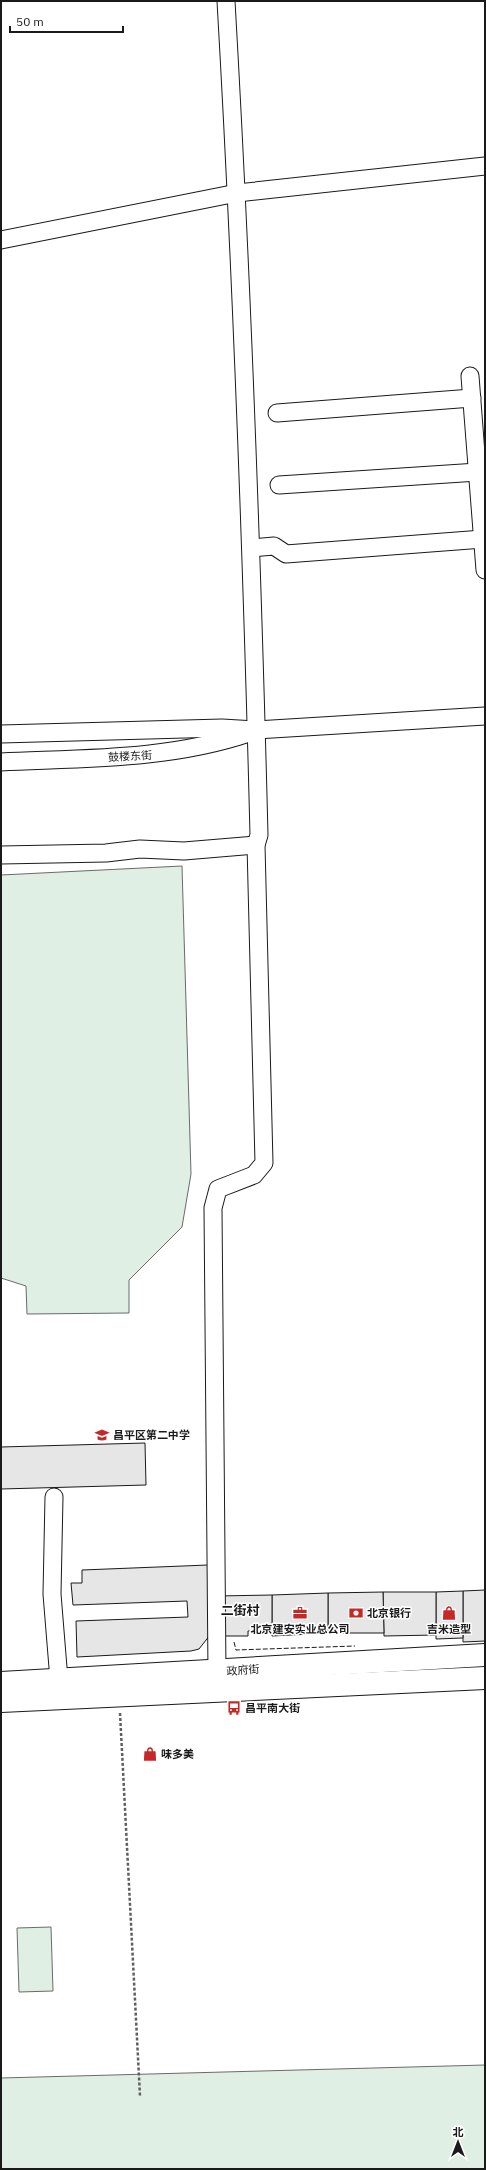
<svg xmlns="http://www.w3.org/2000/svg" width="486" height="2170" font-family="'IBM Plex Sans','Noto Sans SC',sans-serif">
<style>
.green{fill:#e0efe3;stroke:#6a6a6a}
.building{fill:#e6e6e6;stroke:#1a1a1a}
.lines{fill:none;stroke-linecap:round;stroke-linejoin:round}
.minor-casing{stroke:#1a1a1a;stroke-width:19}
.major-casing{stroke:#1a1a1a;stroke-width:24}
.path{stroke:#5f5f5f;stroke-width:2.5;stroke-dasharray:3 2;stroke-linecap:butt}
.minor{stroke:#fff;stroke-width:17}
.major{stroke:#fff;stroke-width:22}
.fence{stroke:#1a1a1a;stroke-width:1;stroke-dasharray:5 2;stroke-linecap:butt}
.labels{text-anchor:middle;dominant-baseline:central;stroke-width:3;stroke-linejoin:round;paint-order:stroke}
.street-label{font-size:11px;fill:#1a1a1a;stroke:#fff}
.poi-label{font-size:11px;font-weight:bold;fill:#1a1a1a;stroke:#fff;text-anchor:start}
.quarter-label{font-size:13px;font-weight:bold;fill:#1a1a1a;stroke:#fff}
</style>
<rect width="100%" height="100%" fill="#fff"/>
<g class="green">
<path d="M 182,866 L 191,1174 L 182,1227 L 129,1280 L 129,1313 L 27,1314 L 26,1286 L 1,1278 L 1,875 Z"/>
<path d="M 51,1927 L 53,1991 L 19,1992 L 17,1928 Z"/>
<path d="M 485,2065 L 485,2169 L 1,2169 L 1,2078 Z"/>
</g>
<g class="building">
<path d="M 145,1443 L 146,1485 L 1,1489 L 1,1447 Z"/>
<path d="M 208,1565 L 210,1635 L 199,1649 L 191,1651 L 77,1657 L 76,1621 L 188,1617 L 187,1601 L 73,1605 L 71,1583 L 82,1583 L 82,1570 Z"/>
<path d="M 485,1590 L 485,1641 L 463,1642 L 463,1591 Z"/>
<path d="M 463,1591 L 463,1638 L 436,1639 L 436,1592 Z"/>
<path d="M 383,1592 L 436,1592 L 436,1635 L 384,1636 Z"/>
<path d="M 383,1592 L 384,1633 L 328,1633 L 328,1593 Z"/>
<path d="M 328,1593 L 328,1633 L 272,1636 L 272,1595 Z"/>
<path d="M 272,1595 L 272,1630 L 248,1631 L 248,1636 L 218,1636 L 218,1596 Z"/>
</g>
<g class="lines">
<defs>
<g id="minor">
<path d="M 1,240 L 237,193 L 485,166"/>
<path d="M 470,376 L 485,570"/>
<path d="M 277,413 L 472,398"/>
<path d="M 279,485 L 478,472"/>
<path d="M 251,548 L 274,546 L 286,554 L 483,539"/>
<path d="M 1,734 L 222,728 L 256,730 L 485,716"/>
<path d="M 1,762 C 84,758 169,760 249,733"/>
<path d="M 1,855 L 106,853 L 140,849 L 184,851 L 256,845"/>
<path d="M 54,1497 L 52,1594 L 59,1680"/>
<path d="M 217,1672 L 213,1208 L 218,1189 L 254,1175 L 264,1163 L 256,845 L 259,835 C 252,557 242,279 226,1"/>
</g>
<g id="major">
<path d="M 1,1683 L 485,1655"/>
<path d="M 1,1701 L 485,1678"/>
</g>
</defs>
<use href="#minor" class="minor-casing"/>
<use href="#major" class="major-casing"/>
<path class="path" d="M 120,1713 L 140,2096"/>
<use href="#minor" class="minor"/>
<use href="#major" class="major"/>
<path class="fence" d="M 234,1642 L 236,1650 L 355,1646"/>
</g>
<defs>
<symbol id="school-bare" viewBox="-9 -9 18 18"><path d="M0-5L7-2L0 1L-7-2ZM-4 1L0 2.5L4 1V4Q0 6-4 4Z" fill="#c62828" stroke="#fff" stroke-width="2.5" paint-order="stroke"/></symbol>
<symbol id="office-bare" viewBox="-9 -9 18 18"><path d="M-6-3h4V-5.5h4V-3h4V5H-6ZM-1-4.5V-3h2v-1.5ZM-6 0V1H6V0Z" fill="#c62828" stroke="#fff" stroke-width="2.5" paint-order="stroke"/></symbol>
<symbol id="bank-bare" viewBox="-9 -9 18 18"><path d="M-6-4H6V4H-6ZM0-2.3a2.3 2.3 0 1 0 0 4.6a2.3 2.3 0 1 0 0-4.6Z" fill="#c62828" stroke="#fff" stroke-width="2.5" paint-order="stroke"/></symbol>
<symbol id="shop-bare" viewBox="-9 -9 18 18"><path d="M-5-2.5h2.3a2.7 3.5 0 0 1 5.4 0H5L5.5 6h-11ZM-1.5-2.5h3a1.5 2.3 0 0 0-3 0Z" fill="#c62828" stroke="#fff" stroke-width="2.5" paint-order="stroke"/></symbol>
<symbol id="bus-bare" viewBox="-9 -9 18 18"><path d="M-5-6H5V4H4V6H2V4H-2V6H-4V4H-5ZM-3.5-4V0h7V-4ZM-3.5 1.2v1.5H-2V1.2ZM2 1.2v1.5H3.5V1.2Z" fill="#c62828" stroke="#fff" stroke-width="2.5" paint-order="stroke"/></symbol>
</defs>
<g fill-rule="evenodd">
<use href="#school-bare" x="92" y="1425" width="20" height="20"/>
<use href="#office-bare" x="290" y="1603" width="20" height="20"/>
<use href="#bank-bare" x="346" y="1603" width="20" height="20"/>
<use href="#shop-bare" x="439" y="1603" width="20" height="20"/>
<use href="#bus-bare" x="224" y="1698" width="20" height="20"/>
<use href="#shop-bare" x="140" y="1744" width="20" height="20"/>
</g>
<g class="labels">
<g class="street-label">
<text transform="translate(130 756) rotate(-3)">鼓楼东街</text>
<text transform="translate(243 1670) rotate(-4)">政府街</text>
</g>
<g class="poi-label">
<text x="113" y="1435">昌平区第二中学</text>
<text x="367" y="1613">北京银行</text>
<text x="300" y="1629" text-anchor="middle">北京建安实业总公司</text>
<text x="449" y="1629" text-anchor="middle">吉米造型</text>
<text x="245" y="1708">昌平南大街</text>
<text x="161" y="1754">味多美</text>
</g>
<g class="quarter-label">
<text x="240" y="1610">二街村</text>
</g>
</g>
<rect width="486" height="2170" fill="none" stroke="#1a1a1a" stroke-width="4"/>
<g transform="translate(458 2142)" stroke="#ffffff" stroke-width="3" paint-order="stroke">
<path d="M0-3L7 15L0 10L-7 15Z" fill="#1a1a1a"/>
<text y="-6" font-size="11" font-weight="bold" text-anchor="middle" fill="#1a1a1a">北</text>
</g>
<path d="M10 26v6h113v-6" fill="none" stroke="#1a1a1a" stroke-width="2"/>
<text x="16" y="26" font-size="12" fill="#1a1a1a" stroke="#ffffff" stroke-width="3" paint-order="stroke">50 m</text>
</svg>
